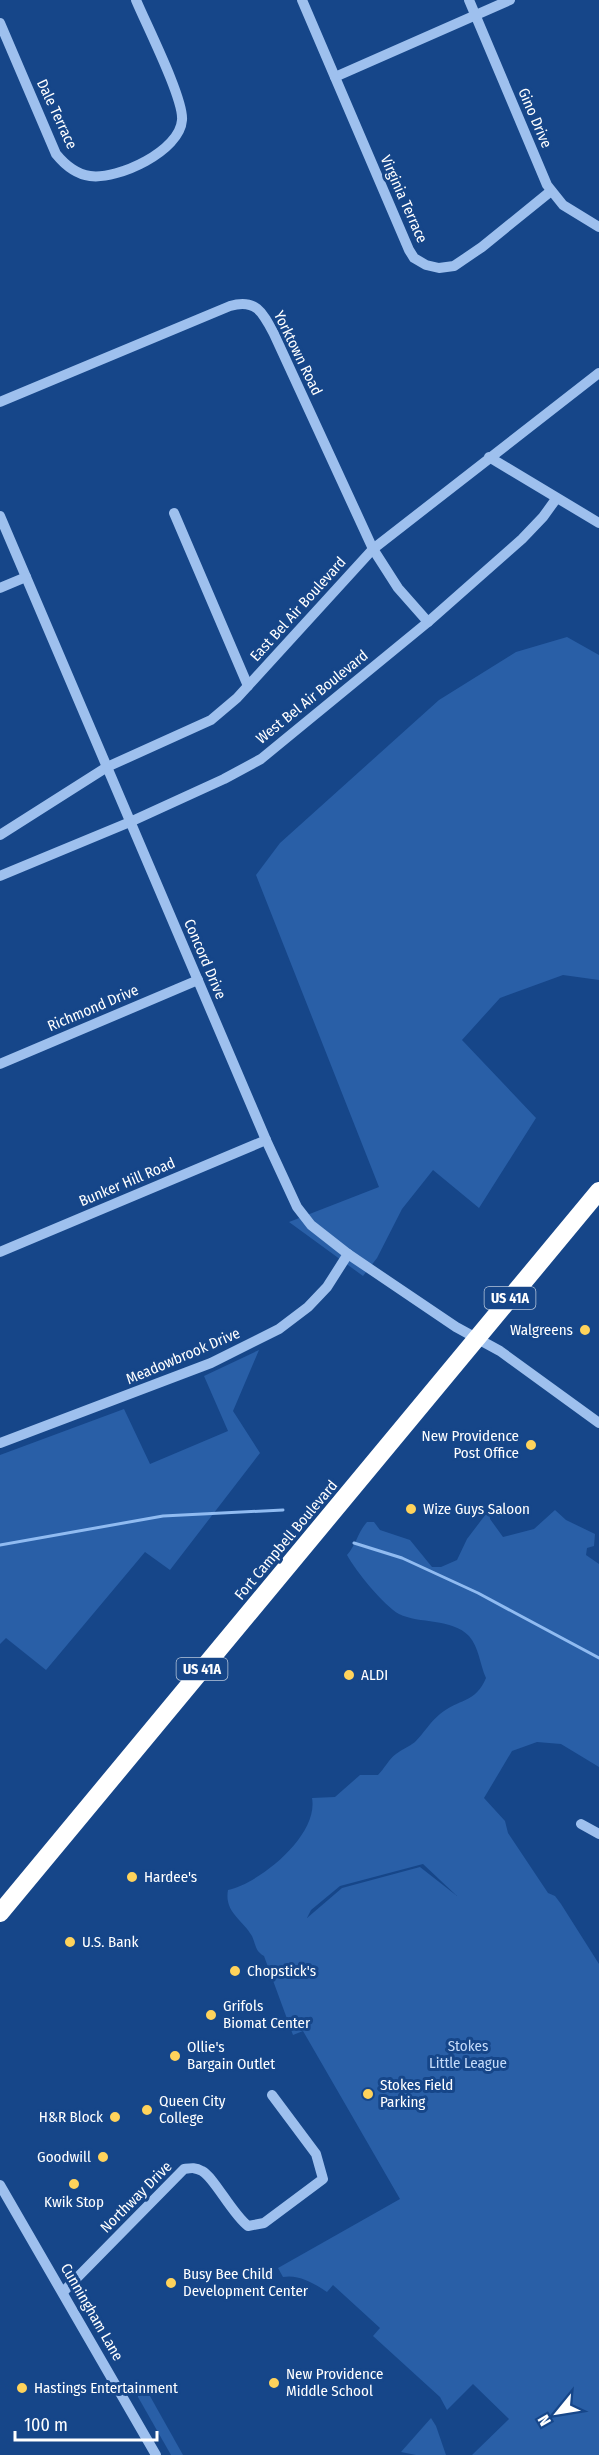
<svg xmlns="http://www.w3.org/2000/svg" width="599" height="2455" font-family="'Fira Sans Condensed',sans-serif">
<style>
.green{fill:#295fa7;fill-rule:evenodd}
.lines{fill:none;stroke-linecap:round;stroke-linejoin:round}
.stream{stroke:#90bbf1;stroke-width:3}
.minor{stroke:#9ec0ee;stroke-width:10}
.highway{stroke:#fff;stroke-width:18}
.poi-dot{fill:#ffd35b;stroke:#164689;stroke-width:2}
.labels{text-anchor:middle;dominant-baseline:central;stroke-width:6;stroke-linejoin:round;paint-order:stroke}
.shield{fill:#164689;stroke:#b9c8dc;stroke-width:1.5}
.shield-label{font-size:14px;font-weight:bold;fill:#fff}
.street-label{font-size:15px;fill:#fff;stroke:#164689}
.poi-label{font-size:15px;fill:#fff;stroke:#164689;text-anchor:start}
.park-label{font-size:15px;fill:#c4dbfa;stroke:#164689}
</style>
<rect width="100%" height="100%" fill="#164689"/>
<g class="green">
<path d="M 567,637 L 599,655 L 599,980 L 563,975 L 500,998 L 462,1040 L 536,1118 L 479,1208 L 433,1170 L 402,1209 L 377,1258 L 363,1276 L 289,1222 L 379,1187 L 256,875 L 280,843 L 439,700 L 516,652 Z"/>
<path d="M 259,1350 L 233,1411 L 260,1453 L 170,1570 L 145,1552 L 46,1670 L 6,1638 L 0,1644 L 0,1455 L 124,1409 L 150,1464 L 228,1431 L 204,1376 Z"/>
<path d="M 489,1510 L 490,1519 L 503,1537 L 534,1529 L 555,1510 L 566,1520 L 595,1534 L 594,1546 L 587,1548 L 586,1555 L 599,1564 L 599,1767 L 561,1744 L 537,1742 L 512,1751 L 484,1798 L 505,1821 L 508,1833 L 548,1893 L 555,1896 L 561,1904 L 599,1964 L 599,2455 L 472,2455 L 509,2419 L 473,2384 L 447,2410 L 440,2397 L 373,2336 L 380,2328 L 333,2285 L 327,2292 C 314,2283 298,2274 283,2277 L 278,2268 L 400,2199 L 303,2031 L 293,2035 L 264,1956 C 255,1951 256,1945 252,1936 C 242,1919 224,1912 228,1890 C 260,1883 319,1835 312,1798 L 335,1797 L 360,1775 L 378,1775 C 384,1769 389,1759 396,1754 C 402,1749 409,1747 415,1742 C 424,1733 430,1722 440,1714 C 458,1699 476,1703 486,1678 C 480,1665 479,1647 469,1636 C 452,1618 419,1624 399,1614 C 384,1606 355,1570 347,1555 C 356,1545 358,1532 367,1522 L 374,1522 L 380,1530 L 410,1540 L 432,1567 L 441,1567 L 457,1560 L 467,1539 ZM 423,1864 L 457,1896 L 420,1867 L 342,1888 L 307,1918 L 311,1910 L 340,1886 Z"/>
<path d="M 138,2386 L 146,2389 L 183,2455 L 171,2455 L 138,2397 Z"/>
<path d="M 431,2418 L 436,2426 L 446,2455 L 416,2455 L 401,2452 Z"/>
</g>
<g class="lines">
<g class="stream">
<path d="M 354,1543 L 402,1558 L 478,1593 L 599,1658"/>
<path d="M 0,1545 L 163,1516 L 283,1510"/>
</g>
<g class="minor">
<path d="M 302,0 L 409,250 L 414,258 L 426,265 L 439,268 L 454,266 L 482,247 L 551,191"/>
<path d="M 469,0 L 547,185 L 563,205 L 599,227"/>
<path d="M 0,23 L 56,154 C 65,165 75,174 90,176 C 118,180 180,151 182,120 C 184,99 146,24 136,0"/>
<path d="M 335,77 L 510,0"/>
<path d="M 0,402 L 230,306 C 256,298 263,313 274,334 L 373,549 L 398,588 L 428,622"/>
<path d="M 489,457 L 599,523"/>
<path d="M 174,513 L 248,686"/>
<path d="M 0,516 L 266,1140 L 297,1207 L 311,1225 L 348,1254 L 456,1327 L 500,1351 L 599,1423"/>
<path d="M 0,588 L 26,577"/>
<path d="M 0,835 L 107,767 L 211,720 L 237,698 L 373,549 L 599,373"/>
<path d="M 0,876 L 130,822 L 224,779 L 261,759 L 428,622 L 522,539 L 543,517 L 556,499"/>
<path d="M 0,1064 L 198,980"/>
<path d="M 0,1252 L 266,1140"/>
<path d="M 0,1443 L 211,1363 L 279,1329 L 308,1307 L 327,1287 L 348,1254"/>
<path d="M 581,1824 L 599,1834"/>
<path d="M 0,2185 L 156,2455"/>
<path d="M 63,2292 L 184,2169 C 191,2168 195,2167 202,2171 C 214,2177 232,2214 248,2226 L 264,2223 L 323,2179 L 316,2154 L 272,2095"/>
</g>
<path class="highway" d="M 0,1913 L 599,1191"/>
</g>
<g class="poi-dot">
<circle cx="585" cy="1330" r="6"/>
<circle cx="531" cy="1445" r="6"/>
<circle cx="411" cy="1509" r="6"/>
<circle cx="349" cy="1675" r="6"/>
<circle cx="132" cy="1877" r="6"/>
<circle cx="70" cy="1942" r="6"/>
<circle cx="235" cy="1971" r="6"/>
<circle cx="211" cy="2015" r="6"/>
<circle cx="175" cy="2056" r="6"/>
<circle cx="368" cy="2094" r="6"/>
<circle cx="147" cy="2110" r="6"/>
<circle cx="115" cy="2117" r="6"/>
<circle cx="103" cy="2157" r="6"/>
<circle cx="74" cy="2184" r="6"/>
<circle cx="171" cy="2283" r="6"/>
<circle cx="274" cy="2383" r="6"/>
<circle cx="22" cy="2388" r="6"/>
</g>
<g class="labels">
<g class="shield">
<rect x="484.5" y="1287" width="51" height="22" rx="4.5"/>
<rect x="176.5" y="1658" width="51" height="22" rx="4.5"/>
</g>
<g class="shield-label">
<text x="510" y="1298">US 41A</text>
<text x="202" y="1669">US 41A</text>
</g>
<g class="street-label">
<text transform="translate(57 114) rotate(65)">Dale Terrace</text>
<text transform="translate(535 118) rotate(67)">Gino Drive</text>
<text transform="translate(404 199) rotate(66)">Virginia Terrace</text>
<text transform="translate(298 353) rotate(64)">Yorktown Road</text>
<text transform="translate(298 609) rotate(-48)">East Bel Air Boulevard</text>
<text transform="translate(312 697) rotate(-39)">West Bel Air Boulevard</text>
<text transform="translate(205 959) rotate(67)">Concord Drive</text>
<text transform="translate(93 1008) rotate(-23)">Richmond Drive</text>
<text transform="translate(127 1182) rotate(-23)">Bunker Hill Road</text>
<text transform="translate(183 1356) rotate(-23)">Meadowbrook Drive</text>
<text transform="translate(286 1540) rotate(-50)">Fort Campbell Boulevard</text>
<text transform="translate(136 2197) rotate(-45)">Northway Drive</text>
<text transform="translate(92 2312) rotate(60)">Cunningham Lane</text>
</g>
<g class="poi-label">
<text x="573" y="1330" text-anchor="end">Walgreens</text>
<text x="519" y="1436" text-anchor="end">New Providence<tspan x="519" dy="17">Post Office</tspan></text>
<text x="423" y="1509">Wize Guys Saloon</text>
<text x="361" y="1675">ALDI</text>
<text x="144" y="1877">Hardee's</text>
<text x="82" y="1942">U.S. Bank</text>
<text x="247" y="1971">Chopstick's</text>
<text x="223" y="2006">Grifols<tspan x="223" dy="17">Biomat Center</tspan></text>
<text x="187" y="2047">Ollie's<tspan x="187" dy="17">Bargain Outlet</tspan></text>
<text x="380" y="2085">Stokes Field<tspan x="380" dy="17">Parking</tspan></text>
<text x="159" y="2101">Queen City<tspan x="159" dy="17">College</tspan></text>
<text x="103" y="2117" text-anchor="end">H&amp;R Block</text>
<text x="91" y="2157" text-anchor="end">Goodwill</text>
<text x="74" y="2202" text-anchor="middle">Kwik Stop</text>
<text x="183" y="2274">Busy Bee Child<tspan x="183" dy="17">Development Center</tspan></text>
<text x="286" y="2374">New Providence<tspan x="286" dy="17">Middle School</tspan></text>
<text x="34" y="2388">Hastings Entertainment</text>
</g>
<g class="park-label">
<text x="468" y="2046">Stokes<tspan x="468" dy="17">Little League</tspan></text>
</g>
</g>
<g transform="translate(557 2413) rotate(240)" stroke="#164689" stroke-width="4.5" paint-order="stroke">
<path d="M0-4.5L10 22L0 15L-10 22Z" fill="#ffffff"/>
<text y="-9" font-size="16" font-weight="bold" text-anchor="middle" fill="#ffffff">N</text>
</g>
<path d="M15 2431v9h142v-9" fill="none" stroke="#ffffff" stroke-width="3"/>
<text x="24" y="2431" font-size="18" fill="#ffffff" stroke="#164689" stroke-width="4.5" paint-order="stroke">100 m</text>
</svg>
